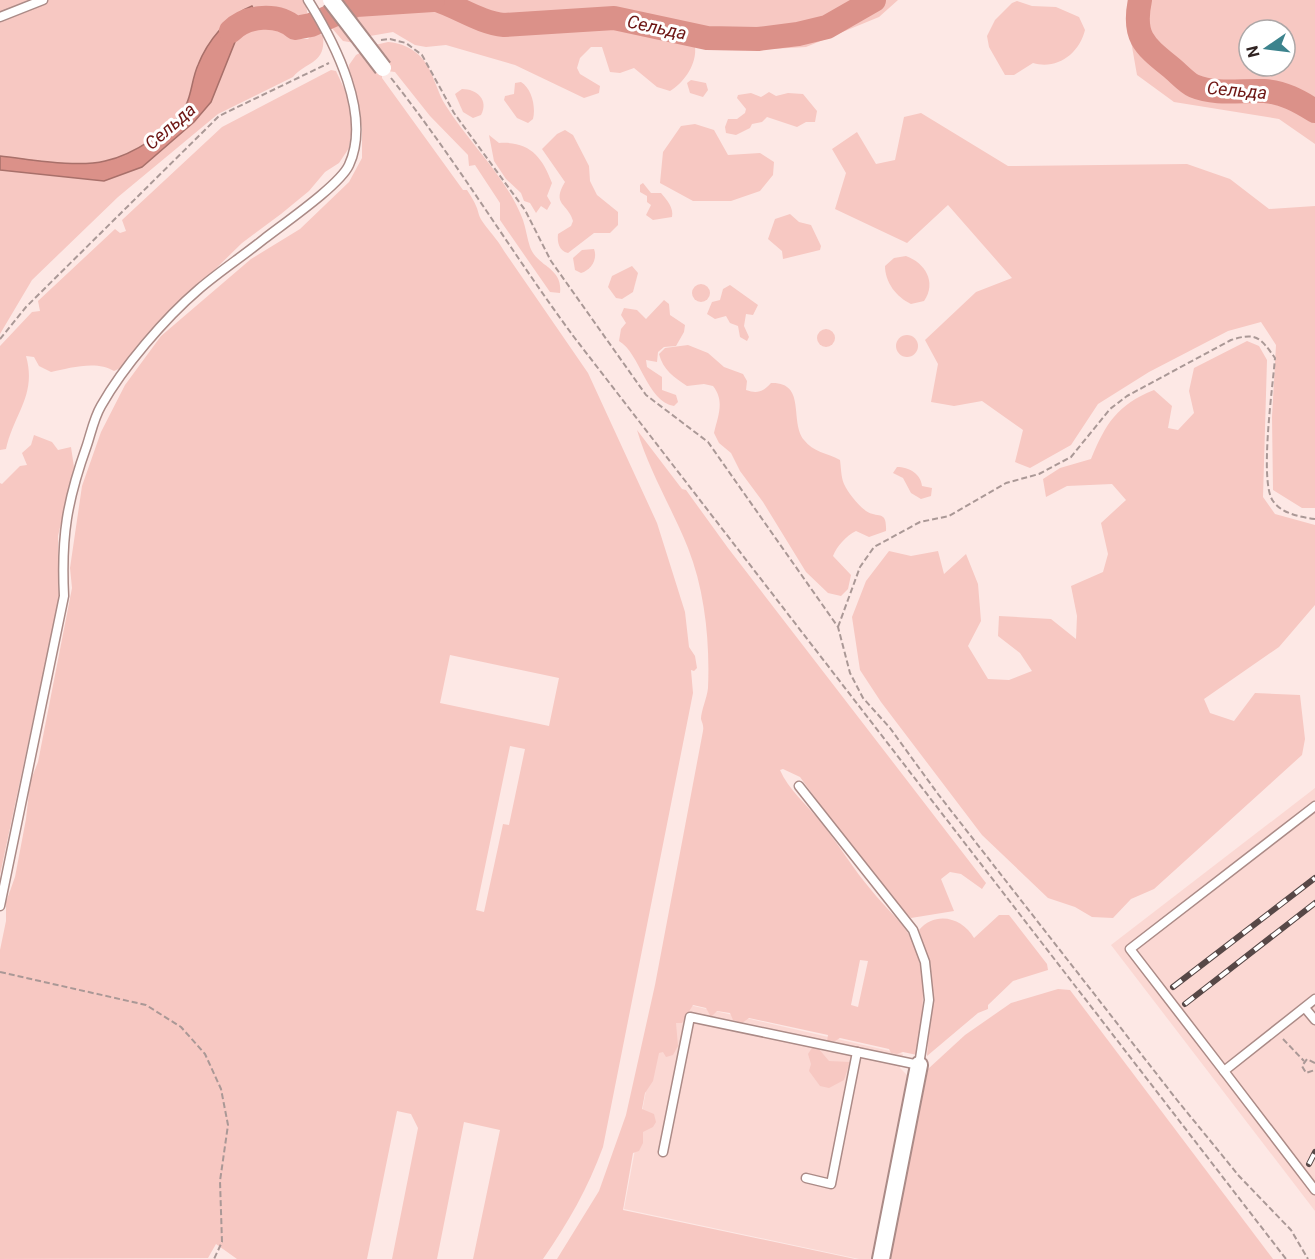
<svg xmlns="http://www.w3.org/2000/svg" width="1315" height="1259" font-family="Roboto,sans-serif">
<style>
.built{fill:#fbd8d3}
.green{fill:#f7c8c2;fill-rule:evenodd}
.water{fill:#db9189;stroke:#a8706a;stroke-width:1.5}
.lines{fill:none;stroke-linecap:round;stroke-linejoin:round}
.river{stroke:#db9189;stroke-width:24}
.lane-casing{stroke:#ab8b87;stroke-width:11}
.street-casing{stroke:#ab8b87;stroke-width:20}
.path{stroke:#aa9896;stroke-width:2;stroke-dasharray:6 3;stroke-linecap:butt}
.lane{stroke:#fff;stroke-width:8}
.street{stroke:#fff;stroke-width:16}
.rail-casing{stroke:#574847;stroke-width:6}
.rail{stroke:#fff;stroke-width:4;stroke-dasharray:11;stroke-linecap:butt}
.street-bridge-casing{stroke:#ab8b87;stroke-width:20;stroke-linecap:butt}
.street-bridge{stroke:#fff;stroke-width:16}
.labels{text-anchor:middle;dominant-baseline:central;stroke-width:6;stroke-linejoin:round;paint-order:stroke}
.water-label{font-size:18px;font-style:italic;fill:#6e1715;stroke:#fff}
</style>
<rect width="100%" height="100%" fill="#fde8e5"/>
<g class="built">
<path d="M 1315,788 L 1315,1211 L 1111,945 Z"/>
<path d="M 663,999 L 903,1054 L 900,1068 L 908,1076 L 873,1259 L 859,1259 L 624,1209 Z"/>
</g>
<g class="green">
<path d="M 0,0 L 305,0 L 308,16 L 304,18 L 282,8 L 252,7 L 264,27 L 280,26 L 292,39 L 308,39 L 316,31 L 323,36 C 326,64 307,61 293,77 L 218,114 L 118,197 L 32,280 L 0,334 Z"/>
<path d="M 442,0 L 898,0 L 879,17 L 806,47 L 755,50 L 711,33 L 565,16 L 518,19 L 446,3 Z"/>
<path d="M 1135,0 L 1315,0 L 1315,144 L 1279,119 L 1174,102 L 1137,75 L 1131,41 ZM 1249,30 L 1285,30 L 1285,66 L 1249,66 Z"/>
<path d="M 1017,1 L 1032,6 L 1056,7 L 1079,17 L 1085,30 C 1079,54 1057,70 1033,63 L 1014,75 L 1005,75 L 989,47 L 987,36 L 995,20 L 1012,3 Z"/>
<path d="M 435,11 C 441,11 451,10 457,12 C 470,17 479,30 493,33 C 553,42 640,5 695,47 C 697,64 684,83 670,91 L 657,87 L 634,68 L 620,73 L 610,72 L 602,47 L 591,47 L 580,58 L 577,68 L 580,74 L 600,86 L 599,93 L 584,98 L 515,65 L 446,45 L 426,47 L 415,45 L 393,32 L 370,36 L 355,43 L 343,41 L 331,27 L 334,23 L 366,13 Z"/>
<path d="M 388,42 C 401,43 412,48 421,57 C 434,71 436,91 446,106 C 469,143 508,179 523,220 C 526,229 527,238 530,247 C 537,267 563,267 560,293 L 550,292 L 500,220 L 500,203 L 475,165 L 469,166 L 468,155 L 430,116 L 395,72 L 387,71 L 382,74 L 382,78 L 463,190 L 467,190 C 473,199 477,206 479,215 C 482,224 498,239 504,251 L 588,373 L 657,523 L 685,612 L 689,647 L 695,656 L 697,668 L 694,671 L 691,670 L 693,693 L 603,1147 C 588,1188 568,1223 543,1259 L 473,1259 L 500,1130 L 464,1122 L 437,1259 L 392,1259 L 418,1128 L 411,1114 L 397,1111 L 367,1259 L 237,1259 L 216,1244 L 208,1258 L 0,1259 L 0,950 L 6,921 L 6,902 L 15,877 L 26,819 L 30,782 L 38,762 L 72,588 L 70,568 L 82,486 L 101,432 L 125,385 L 161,336 L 251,259 L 300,229 L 349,182 L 362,158 L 362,128 L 350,80 L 349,65 L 356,55 L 375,45 ZM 450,655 L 559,678 L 549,726 L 440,703 ZM 510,746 L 525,749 L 509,825 L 503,824 L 484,912 L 476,910 Z"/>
<path d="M 331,70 L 336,71 L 349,99 L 352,127 L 349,148 L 339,163 L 325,172 L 309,191 L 281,214 L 242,243 L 152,331 L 123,367 L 114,371 C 97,360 69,368 51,372 L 39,366 L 34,357 L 26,356 C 37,395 14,413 6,449 L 0,450 L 0,346 L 32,312 L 40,311 L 38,301 L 115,229 L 120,233 L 126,231 L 122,220 L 222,127 Z"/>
<path d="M 691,80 L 706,83 L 708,90 L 703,97 L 690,93 L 687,83 Z"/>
<path d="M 521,82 C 532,89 536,107 533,119 L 528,123 L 517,118 L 504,100 L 505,96 L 514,94 L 515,83 Z"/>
<path d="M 462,89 C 477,89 489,100 481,115 L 473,118 L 463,112 L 455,94 Z"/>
<path d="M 769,92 L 776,96 L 788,93 L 803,94 L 817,111 L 815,122 L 806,122 L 797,127 L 767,117 L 762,122 L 752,124 L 750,128 L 736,135 L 726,133 L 725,127 L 728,119 L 737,119 L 745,113 L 746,109 L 737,98 L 738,95 L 751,93 L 761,97 Z"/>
<path d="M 921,113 L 1008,166 L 1187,164 L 1230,179 L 1269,209 L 1315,206 L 1315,508 L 1302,508 L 1273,490 L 1272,417 L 1276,345 L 1261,322 L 1228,331 L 1149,372 L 1098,404 L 1071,445 L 1030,468 L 1015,462 L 1023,430 L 982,401 L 954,406 L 931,402 L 938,364 L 925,340 L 976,292 L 1012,278 L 948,205 L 907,243 L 835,209 L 846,173 L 832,149 L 857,132 L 876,164 L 895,160 L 904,117 Z"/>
<path d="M 695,124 L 714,130 L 728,155 L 760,153 L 774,162 L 773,175 L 760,191 L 731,201 L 693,201 L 660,183 L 663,152 L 681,126 Z"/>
<path d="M 565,130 L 573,135 L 589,166 L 590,181 L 597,195 L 618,212 L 618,225 L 610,233 L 594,233 L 568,253 C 559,251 557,242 558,234 L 571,226 L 573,221 C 568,203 551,205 565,182 L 542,149 L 557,134 Z"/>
<path d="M 489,135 L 499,143 C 529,141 542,156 552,183 L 547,196 L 551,203 L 547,210 L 541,206 L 536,213 L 530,203 L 524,201 L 521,193 L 506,179 L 494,161 Z"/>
<path d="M 643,183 L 651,193 L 661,193 C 667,200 674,208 672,217 L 653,220 L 646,215 L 651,205 L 647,202 L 647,196 L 640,192 L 640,185 Z"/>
<path d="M 790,214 L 799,222 L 811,225 L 821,246 L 820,250 L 783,259 L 782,251 L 768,239 L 775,219 Z"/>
<path d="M 594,249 C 598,259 591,270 581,273 L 575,270 L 573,258 L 582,250 Z"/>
<path d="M 906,256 C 925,263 937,282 924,301 L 911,304 C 896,297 885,282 885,266 L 894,258 Z"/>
<path d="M 632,266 L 638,273 L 633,292 L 622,299 L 616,298 L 608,287 L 612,276 Z"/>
<circle cx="701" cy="293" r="9"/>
<path d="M 730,285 L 758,305 L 753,315 L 746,314 L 744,326 L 749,337 L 747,341 L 740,337 L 738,326 L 730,323 L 726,316 L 715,319 L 707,314 L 712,302 L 720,300 L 723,289 Z"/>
<path d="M 664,300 L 669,304 L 670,315 L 685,325 L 684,332 L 676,346 L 664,347 L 658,352 L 657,362 L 646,360 L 647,367 L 662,377 L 662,390 L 676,395 L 678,402 L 674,406 C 647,402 640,353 619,341 L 621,329 L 626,323 L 621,315 L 624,308 L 637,310 L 646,319 Z"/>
<circle cx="826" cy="338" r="9"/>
<circle cx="907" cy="346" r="11"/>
<path d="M 1247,341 L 1259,346 L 1267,360 L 1263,497 L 1275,514 L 1315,525 L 1315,605 L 1279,647 L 1204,699 L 1210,713 L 1234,721 L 1255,693 L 1300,695 L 1305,739 L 1302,755 L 1154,889 L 1131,899 L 1113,918 L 1092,917 L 1075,907 L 1048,898 L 982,835 L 881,702 L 860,670 L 852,617 L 866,581 L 889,551 L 911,556 L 938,551 L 944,574 L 966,554 L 978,584 L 981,621 L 968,646 L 988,679 L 1009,680 L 1032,671 L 1020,653 L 998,636 L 999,616 L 1051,619 L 1076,639 L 1077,616 L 1071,586 L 1103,572 L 1108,554 L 1101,523 L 1126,500 L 1112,484 L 1067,486 L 1046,497 L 1043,479 L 1060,468 L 1091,459 C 1106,423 1117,405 1154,390 L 1172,406 L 1168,428 L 1178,430 L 1194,413 L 1189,391 L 1194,368 Z"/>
<path d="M 688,345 L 708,353 L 724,367 L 743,374 L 747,381 L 746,390 C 757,394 763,392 771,383 C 807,382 789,421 804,440 C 813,452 827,453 840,460 C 841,467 841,477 844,484 C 848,493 858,505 866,511 C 878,519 887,509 886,531 L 869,537 L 856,531 C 846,536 837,546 833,556 L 851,575 L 848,589 L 841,596 L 828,593 L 806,572 L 763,502 L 740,471 L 731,453 L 719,443 L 714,433 C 718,416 725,401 713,386 L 704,384 L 687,386 C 674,377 663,370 659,354 L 665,348 Z"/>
<path d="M 637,430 L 682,489 L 686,490 L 728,548 L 986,883 L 982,889 L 961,874 L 950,872 L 941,879 L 954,911 L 911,918 L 883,891 L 800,777 L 783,769 L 780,770 C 788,789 807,805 820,821 C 838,843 853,869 872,891 C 883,905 898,918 908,933 C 930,970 923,1014 917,1055 L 903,1052 L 897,1054 L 891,1053 L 889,1049 L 840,1038 L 835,1041 L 827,1041 L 828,1035 L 749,1018 L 742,1023 L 733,1020 L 730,1013 L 717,1011 L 711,1017 L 706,1008 L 693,1005 L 682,1023 L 676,1023 L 678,1046 L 673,1055 L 666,1057 L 663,1052 L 659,1053 L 653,1081 L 645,1093 L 642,1109 L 654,1114 L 656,1122 L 653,1127 L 643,1132 L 643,1143 L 639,1151 L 633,1153 L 623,1210 L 855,1259 L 557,1259 L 599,1191 L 626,1115 L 655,985 L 703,731 C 704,725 702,723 701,719 C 701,711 707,698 708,688 C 710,642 705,591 688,548 C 672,508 649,471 637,430 ZM 860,960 L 868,961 L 858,1007 L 851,1005 Z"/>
<path d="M 34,435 L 52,442 L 58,450 L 71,447 L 74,467 L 58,536 L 59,598 L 0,875 L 0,483 L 2,484 L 20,466 L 27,465 L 22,453 L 31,445 Z"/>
<path d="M 897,467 C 909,467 921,474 922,486 L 932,488 L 931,496 L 921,499 L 911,493 L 903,478 L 893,473 Z"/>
<path d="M 999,915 L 1009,915 L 1047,964 L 1048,970 L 1013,981 L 988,1005 L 988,1009 L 978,1013 L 927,1056 C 930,1012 934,972 919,930 C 936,910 963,918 974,938 Z"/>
<path d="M 1058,989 L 1070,990 L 1273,1259 L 890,1259 L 928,1069 L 965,1035 L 1011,1003 Z"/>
<path d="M 812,1048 L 818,1048 L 829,1061 L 850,1062 L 844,1080 L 829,1088 L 820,1086 L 809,1071 L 811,1064 L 808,1054 Z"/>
</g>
<path class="water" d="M 252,6 L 264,27 L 239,32 L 211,102 L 194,122 L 142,167 L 104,181 L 0,170 L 0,156 C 30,159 76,168 105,161 C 130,156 176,129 186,105 C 192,93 192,78 198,65 C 207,42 228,15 252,6 Z"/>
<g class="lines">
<g class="river">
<path d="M 437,0 C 460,8 481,23 504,25 L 614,18 L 707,38 L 758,39 L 798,34 L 827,27 L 874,0"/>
<path d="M 1140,0 C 1132,38 1145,46 1173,69 C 1179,74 1187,83 1194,86 C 1215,95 1242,90 1264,91 C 1283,92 1299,101 1315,111"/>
<path d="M 231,31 C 247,15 278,13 295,28 L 311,25 L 356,5 L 433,0"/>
</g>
<defs>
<g id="lane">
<path d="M 0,17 L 43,0"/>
<path d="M 0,906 L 64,596 C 61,536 67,501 87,445 C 91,433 94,418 101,406 C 123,367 165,318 199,289 C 220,271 243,256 264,239 C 283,224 340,185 349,165 C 372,115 335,43 308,0"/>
<path d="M 1315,999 L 1224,1071 L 1315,1190"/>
<path d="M 1305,1008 L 1315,1020"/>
<path d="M 1224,1071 L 1130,949 L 1315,806"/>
<path d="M 663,1152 L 690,1017 L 919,1065 L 929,1000 L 925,962 L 913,930 L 799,786"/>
<path d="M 806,1178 L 831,1184 L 857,1052"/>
</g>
<path id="street" d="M 881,1259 L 919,1065"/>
</defs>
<use href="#lane" class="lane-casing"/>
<use href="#street" class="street-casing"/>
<g class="path">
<path d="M 381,40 L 390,39 L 406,43 L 422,55 L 454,113 L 525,210 L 551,261 L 646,395 L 708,442 L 838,627 L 850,673 L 863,698 L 890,728 L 938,794 L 1177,1100 L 1239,1176 L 1291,1230 L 1308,1259"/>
<path d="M 391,78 C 457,161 511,252 574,337 L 1286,1259"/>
<path d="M 0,339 L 26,307 L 219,116 L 329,63"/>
<path d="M 838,627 L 860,567 L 874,547 L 920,522 L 949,516 L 1006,483 L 1039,474 L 1071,457 L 1110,409 L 1127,396 L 1231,340 C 1256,332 1260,337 1275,358 C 1273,385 1259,482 1273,501 C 1282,514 1301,517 1315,519"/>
<path d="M 0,972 L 146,1005 L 181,1027 L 205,1054 L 221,1089 L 228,1125 L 220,1181 L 222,1242 L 214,1259"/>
<path d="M 1283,1039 L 1304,1061"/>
<path d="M 1315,1063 L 1307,1059 L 1302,1066 L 1306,1073 L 1315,1070"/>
</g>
<use href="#lane" class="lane"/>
<use href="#street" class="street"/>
<defs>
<g id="rail">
<path d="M 1173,987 L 1315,878"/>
<path d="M 1185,1004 L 1315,903"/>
<path d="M 1309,1164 L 1315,1152"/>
</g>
</defs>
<use href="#rail" class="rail-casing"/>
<use href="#rail" class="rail"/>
<defs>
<path id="street-bridge" d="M 331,0 L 383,68"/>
</defs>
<use href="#street-bridge" class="street-bridge-casing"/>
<use href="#street-bridge" class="street-bridge"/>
</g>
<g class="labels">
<g class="water-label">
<text transform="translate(657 27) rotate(12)">Сельда</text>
<text transform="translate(1237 90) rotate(5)">Сельда</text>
<text transform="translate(170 126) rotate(-41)">Сельда</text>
</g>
</g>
<g transform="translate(1267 48) rotate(256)"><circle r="28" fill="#ffffff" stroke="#ada7a7" stroke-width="1.5"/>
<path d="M0-4.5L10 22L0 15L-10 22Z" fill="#3c838d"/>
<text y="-9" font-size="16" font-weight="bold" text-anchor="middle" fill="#312423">N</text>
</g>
</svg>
